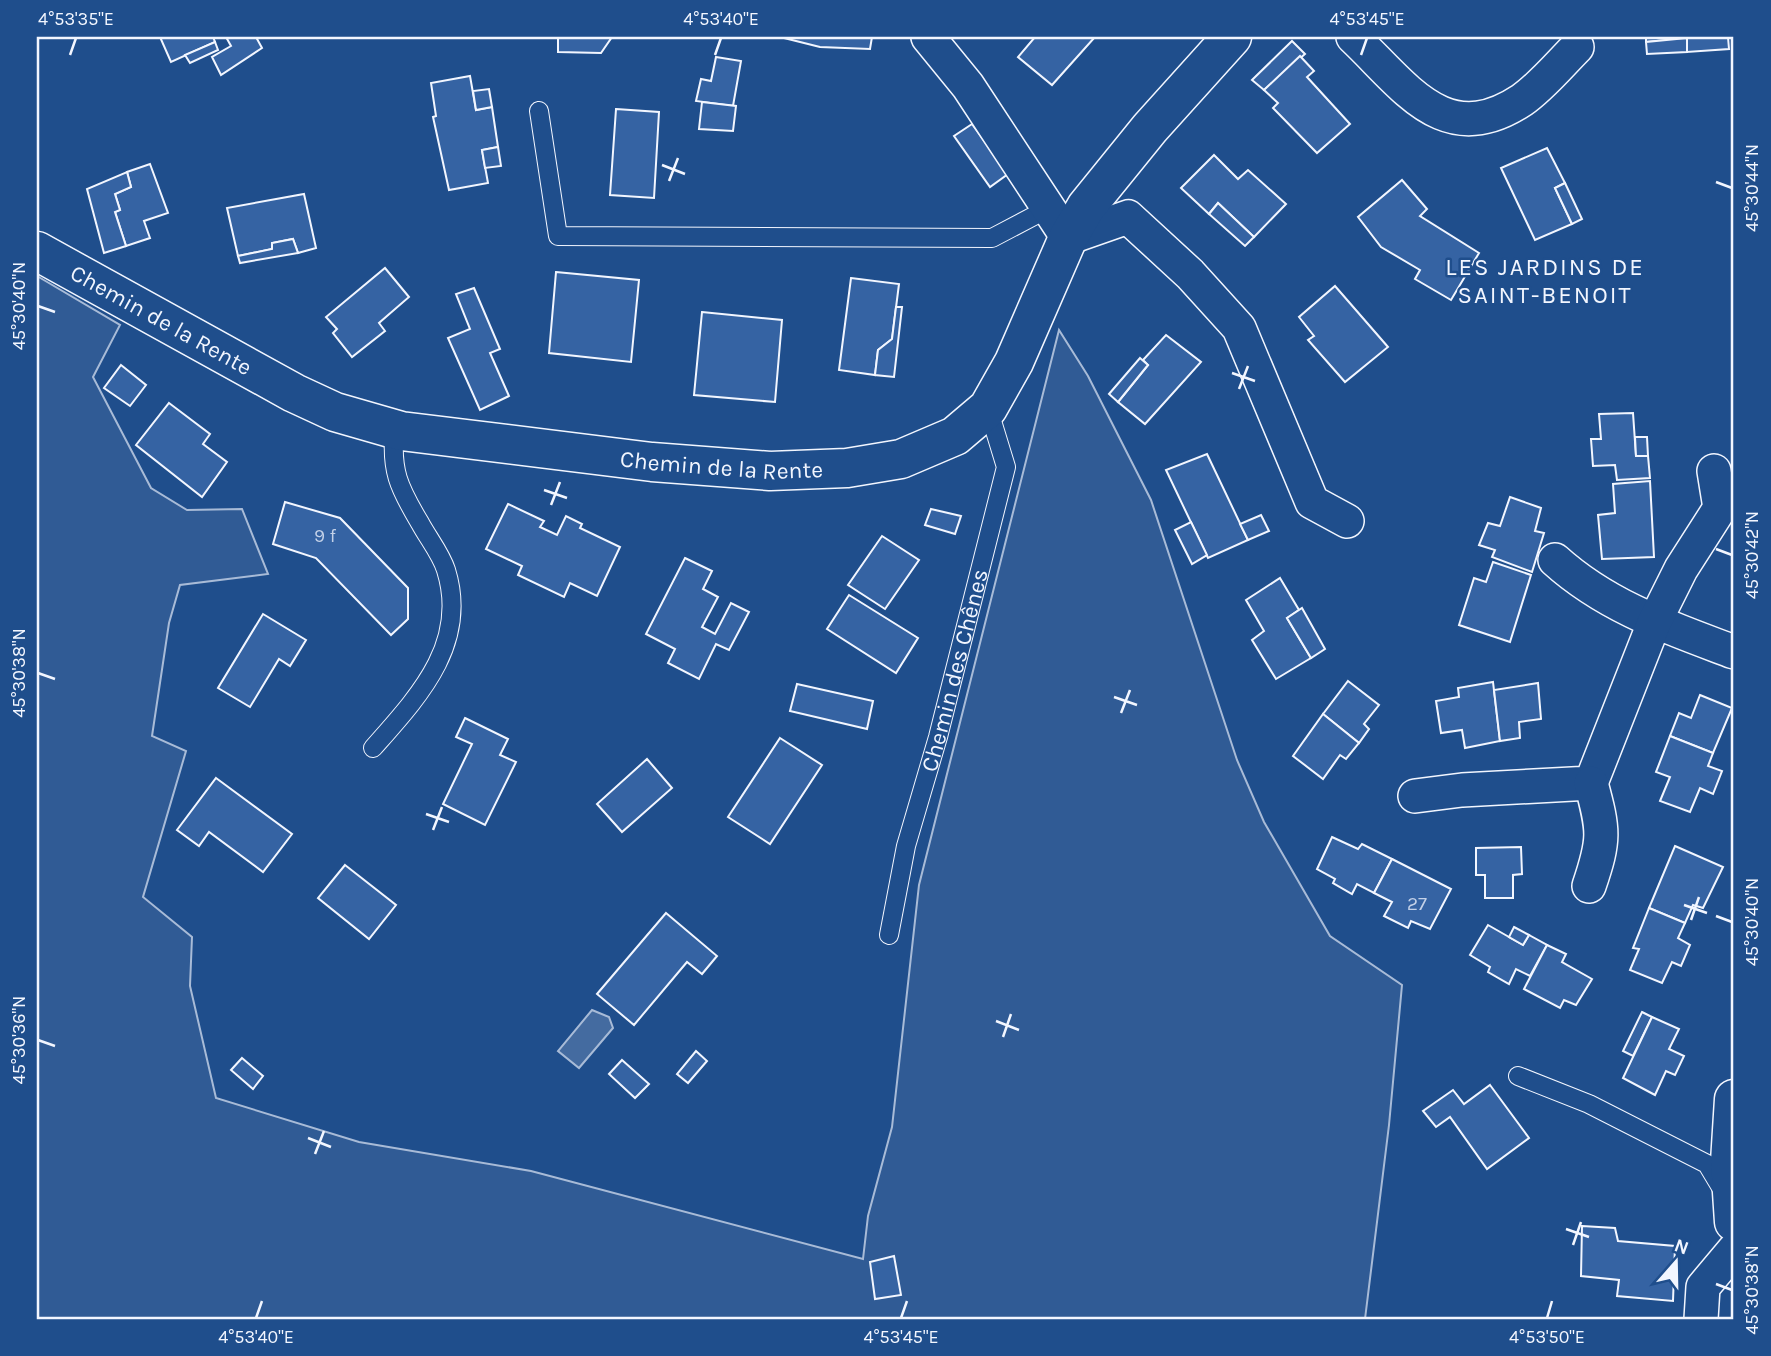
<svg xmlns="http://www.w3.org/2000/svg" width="1771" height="1356" font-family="Karla,sans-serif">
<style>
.built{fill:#305b95;stroke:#a8bbd7;stroke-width:2}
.water{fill:#446ba0;stroke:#a8bbd7;stroke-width:2}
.building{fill:#3563a3;stroke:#f2f6ff;stroke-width:2}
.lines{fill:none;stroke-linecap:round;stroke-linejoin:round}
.lane-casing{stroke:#f2f6ff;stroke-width:20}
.street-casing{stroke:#f2f6ff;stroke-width:36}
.secondary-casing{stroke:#f2f6ff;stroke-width:41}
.lane{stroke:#1f4e8c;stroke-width:18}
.street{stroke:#1f4e8c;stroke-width:33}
.secondary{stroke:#1f4e8c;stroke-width:38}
.ticks{fill:none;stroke:#f2f6ff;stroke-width:2.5}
.labels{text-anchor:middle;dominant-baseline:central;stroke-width:5;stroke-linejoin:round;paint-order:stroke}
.number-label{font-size:19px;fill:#c3d1e8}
.street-label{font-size:23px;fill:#f2f6ff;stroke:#1f4e8c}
.neighbourhood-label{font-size:24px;letter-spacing:2px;fill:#f2f6ff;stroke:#1f4e8c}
.neatline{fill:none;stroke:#f2f6ff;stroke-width:2.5}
.ticks-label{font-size:18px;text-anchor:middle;fill:#f2f6ff}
</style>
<rect width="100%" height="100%" fill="#1f4e8c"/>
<path class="built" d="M 37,276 L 120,325 L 93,377 L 151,488 L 187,510 L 242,509 L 268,574 L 180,585 L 169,623 L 152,736 L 186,751 L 143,897 L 192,937 L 190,986 L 216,1098 L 359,1142 L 531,1171 L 863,1259 L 868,1216 L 892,1127 L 919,885 L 1059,330 L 1088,376 L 1151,500 L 1237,760 L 1264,822 L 1330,936 L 1402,985 L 1389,1125 L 1365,1319 L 37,1319 Z"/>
<path class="water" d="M 592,1010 L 609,1017 L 613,1028 L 579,1068 L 558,1051 Z"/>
<g class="building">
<path d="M 160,37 L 213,37 L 215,42 L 171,62 Z"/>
<path d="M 226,37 L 256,37 L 262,48 L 221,75 L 212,57 L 231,46 Z"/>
<path d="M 558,37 L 612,37 L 601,53 L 558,52 Z"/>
<path d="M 780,37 L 872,37 L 870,49 L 820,47 Z"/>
<path d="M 1035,37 L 1095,37 L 1052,85 L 1018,57 Z"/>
<path d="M 1646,37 L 1728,37 L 1729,49 L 1687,52 L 1687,38 L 1646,42 Z"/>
<path d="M 1687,38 L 1687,52 L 1647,54 L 1646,42 Z"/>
<path d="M 1292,41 L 1305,54 L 1264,90 L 1252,80 Z"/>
<path d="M 215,42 L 218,50 L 190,63 L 185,55 Z"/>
<path d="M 1300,56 L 1314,71 L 1307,77 L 1350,124 L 1317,153 L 1273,108 L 1278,103 L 1264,90 Z"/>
<path d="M 716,57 L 741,61 L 733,106 L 696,101 L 701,79 L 711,81 Z"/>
<path d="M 470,76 L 476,110 L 492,107 L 498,147 L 482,150 L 488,183 L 449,190 L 433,117 L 436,116 L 431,83 Z"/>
<path d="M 489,89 L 492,107 L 476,110 L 473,91 Z"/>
<path d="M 702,102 L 736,106 L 733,131 L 699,129 Z"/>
<path d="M 616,109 L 659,112 L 654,198 L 610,195 Z"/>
<path d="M 972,124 L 1008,174 L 990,187 L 954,136 Z"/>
<path d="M 498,147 L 501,166 L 485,168 L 482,150 Z"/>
<path d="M 1547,148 L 1565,183 L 1555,188 L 1572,224 L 1535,240 L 1501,168 Z"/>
<path d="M 1214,155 L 1238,179 L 1248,170 L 1286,204 L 1254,237 L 1218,203 L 1209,214 L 1181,188 Z"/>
<path d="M 150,164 L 168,213 L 144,221 L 150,238 L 126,246 L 115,212 L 120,210 L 115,194 L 131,187 L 127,172 Z"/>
<path d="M 127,172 L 131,187 L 115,194 L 120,210 L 115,212 L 126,246 L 104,253 L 87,189 Z"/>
<path d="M 1402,180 L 1427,209 L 1420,216 L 1479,253 L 1451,300 L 1415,279 L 1420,270 L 1381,247 L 1358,217 Z"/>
<path d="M 1565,183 L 1582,219 L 1572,224 L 1555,188 Z"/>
<path d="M 304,194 L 316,248 L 298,253 L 293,239 L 272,243 L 272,249 L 238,256 L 227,208 Z"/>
<path d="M 1218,203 L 1254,237 L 1245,246 L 1209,214 Z"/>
<path d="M 293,239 L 298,253 L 240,263 L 238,256 L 272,249 L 272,243 Z"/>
<path d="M 385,268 L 409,297 L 379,323 L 385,331 L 352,357 L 333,333 L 337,329 L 326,317 Z"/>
<path d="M 556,272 L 639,280 L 631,362 L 549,353 Z"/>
<path d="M 851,278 L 899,284 L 892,339 L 878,350 L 875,375 L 839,370 Z"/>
<path d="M 1335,286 L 1388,347 L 1345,382 L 1308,340 L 1314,336 L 1299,317 Z"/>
<path d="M 474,288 L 500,349 L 490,353 L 509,396 L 480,410 L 448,338 L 470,329 L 456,294 Z"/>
<path d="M 896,307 L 902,307 L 894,377 L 875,375 L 878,350 L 892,339 Z"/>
<path d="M 702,312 L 782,320 L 775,402 L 694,395 Z"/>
<path d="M 1166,335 L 1201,362 L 1145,424 L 1118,402 L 1148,365 L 1143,360 Z"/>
<path d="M 1140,358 L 1148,365 L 1118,402 L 1109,394 Z"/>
<path d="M 121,365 L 146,385 L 130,406 L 104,388 Z"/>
<path d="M 169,403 L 210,434 L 203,444 L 227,462 L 202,497 L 136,445 Z"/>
<path d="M 1633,413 L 1636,456 L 1648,456 L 1650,478 L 1617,480 L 1615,465 L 1593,466 L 1591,439 L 1601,439 L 1599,414 Z"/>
<path d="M 1635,437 L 1647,437 L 1648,456 L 1636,456 Z"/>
<path d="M 1207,454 L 1248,540 L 1208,558 L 1166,470 Z"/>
<path d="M 1650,481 L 1654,557 L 1602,559 L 1598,515 L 1615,513 L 1613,484 Z"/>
<path d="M 1510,497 L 1541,508 L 1535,531 L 1544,533 L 1532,572 L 1492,557 L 1495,550 L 1479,545 L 1488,523 L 1500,526 Z"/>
<path d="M 285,502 L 340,518 L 408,588 L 408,619 L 391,635 L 316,558 L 273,544 Z"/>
<path d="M 508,504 L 544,521 L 540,527 L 557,535 L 566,516 L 582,524 L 580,528 L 620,547 L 597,596 L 570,583 L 564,597 L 518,575 L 522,566 L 486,549 Z"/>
<path d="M 931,509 L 961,516 L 955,534 L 925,525 Z"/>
<path d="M 1261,515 L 1269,531 L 1248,540 L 1240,524 Z"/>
<path d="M 1191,522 L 1207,555 L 1192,564 L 1175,530 Z"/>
<path d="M 882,536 L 919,560 L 885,609 L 848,585 Z"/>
<path d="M 685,558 L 712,571 L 703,589 L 718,597 L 702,627 L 715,634 L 731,603 L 749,612 L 729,650 L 716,644 L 699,679 L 668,663 L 675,649 L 646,634 Z"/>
<path d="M 1493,562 L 1531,575 L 1510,642 L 1459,625 L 1474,578 L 1486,582 Z"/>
<path d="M 1280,578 L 1299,610 L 1287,618 L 1311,658 L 1276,679 L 1252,640 L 1264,631 L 1246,600 Z"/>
<path d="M 849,595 L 918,638 L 896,673 L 827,629 Z"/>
<path d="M 1302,608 L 1325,649 L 1311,658 L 1287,618 Z"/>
<path d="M 263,614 L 306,640 L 290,666 L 279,659 L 250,707 L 218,688 Z"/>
<path d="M 1348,681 L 1379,705 L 1364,724 L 1369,729 L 1359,743 L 1323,714 Z"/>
<path d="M 1493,682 L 1500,741 L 1465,748 L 1462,730 L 1441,733 L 1436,701 L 1459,697 L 1458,688 Z"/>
<path d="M 1538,683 L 1541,719 L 1519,722 L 1520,738 L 1500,741 L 1494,690 Z"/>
<path d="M 797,684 L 873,701 L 867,729 L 790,711 Z"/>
<path d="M 1700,695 L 1732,708 L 1713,753 L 1670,736 L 1679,713 L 1691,718 Z"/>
<path d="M 1323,714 L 1359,743 L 1346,759 L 1340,755 L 1323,779 L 1293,756 Z"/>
<path d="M 465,718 L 508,739 L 500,755 L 516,762 L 485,825 L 443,804 L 472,744 L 456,737 Z"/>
<path d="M 1670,736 L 1713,753 L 1708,766 L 1722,771 L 1713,794 L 1700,788 L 1690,812 L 1660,801 L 1670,777 L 1656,772 Z"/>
<path d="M 780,738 L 822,765 L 770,844 L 728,817 Z"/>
<path d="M 647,759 L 672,788 L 622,832 L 597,804 Z"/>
<path d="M 216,778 L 292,834 L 263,872 L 209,832 L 199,846 L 177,830 Z"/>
<path d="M 1332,837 L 1358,849 L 1362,844 L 1392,859 L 1374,893 L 1357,884 L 1352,894 L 1333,883 L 1335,879 L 1317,869 Z"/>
<path d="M 1675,846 L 1723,867 L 1703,908 L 1693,905 L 1685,923 L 1649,908 Z"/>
<path d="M 1521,847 L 1522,874 L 1513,875 L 1513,898 L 1485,898 L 1485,875 L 1476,875 L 1476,848 Z"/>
<path d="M 1392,859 L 1451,889 L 1430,929 L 1411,921 L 1408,928 L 1384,916 L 1392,902 L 1374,893 Z"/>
<path d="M 345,865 L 396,905 L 369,939 L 318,898 Z"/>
<path d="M 1649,908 L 1685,923 L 1678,938 L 1690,945 L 1681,966 L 1672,962 L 1662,983 L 1630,970 L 1639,949 L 1633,948 Z"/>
<path d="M 666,913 L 717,956 L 702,974 L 687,962 L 634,1025 L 597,994 Z"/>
<path d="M 1488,925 L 1523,945 L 1529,935 L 1547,945 L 1530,976 L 1516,969 L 1509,984 L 1488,972 L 1490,967 L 1470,955 Z"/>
<path d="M 1514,927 L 1529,935 L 1523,945 L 1509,937 Z"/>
<path d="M 1547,945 L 1566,954 L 1562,962 L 1592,979 L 1576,1005 L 1564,1000 L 1560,1008 L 1524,989 Z"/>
<path d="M 1642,1012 L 1652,1017 L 1633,1056 L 1623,1051 Z"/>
<path d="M 1652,1017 L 1679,1029 L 1669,1049 L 1684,1056 L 1675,1075 L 1666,1071 L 1655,1095 L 1623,1078 Z"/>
<path d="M 696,1051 L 707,1061 L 688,1083 L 677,1074 Z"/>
<path d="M 242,1058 L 263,1076 L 253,1089 L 231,1070 Z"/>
<path d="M 622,1060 L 649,1084 L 635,1098 L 609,1074 Z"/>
<path d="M 1490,1085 L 1529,1138 L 1487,1169 L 1450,1117 L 1436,1127 L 1423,1111 L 1453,1090 L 1464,1104 Z"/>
<path d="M 1582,1226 L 1615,1228 L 1618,1241 L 1675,1246 L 1673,1301 L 1617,1296 L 1619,1280 L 1581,1276 Z"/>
<path d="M 894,1256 L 901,1295 L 875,1299 L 870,1262 Z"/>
</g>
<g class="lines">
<defs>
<g id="lane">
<path d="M 539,111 L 558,236 L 992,238 L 1049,208"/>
<path d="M 373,748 C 418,697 469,644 446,570 C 441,554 428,538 420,523 C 399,488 390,470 395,428"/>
<path id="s1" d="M 889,935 L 906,846 L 938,737 L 1006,467 L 988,408"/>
<path d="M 1518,1076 L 1589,1104 L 1707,1164 L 1722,1189"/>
</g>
<g id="street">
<path d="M 928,37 L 968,86 L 1068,238 L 1128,217 L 1190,274 L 1239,328 L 1312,502 L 1347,521"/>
<path d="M 1353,37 C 1406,87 1445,151 1522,100 C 1542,86 1560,64 1577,47"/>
<path d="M 1555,560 C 1607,607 1670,628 1734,652"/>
<path d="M 1415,796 L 1462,790 L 1591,783 L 1654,623 L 1681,569 L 1720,508 L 1714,471"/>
<path d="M 1589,886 C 1605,839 1604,831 1591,783"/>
<path d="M 1701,1319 L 1703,1287 L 1734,1250"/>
</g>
<g id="secondary">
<path id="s2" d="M 37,251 L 294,393 L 335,412 L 401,431 L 652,462 L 770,471 L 847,468 L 901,459 L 955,436 L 988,408 L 1014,362 L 1068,238 L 1086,207 L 1150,128 L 1232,37"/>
<path d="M 1734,1099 L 1730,1162 L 1734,1222"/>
</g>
</defs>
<use href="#lane" class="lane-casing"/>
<use href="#street" class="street-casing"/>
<use href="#secondary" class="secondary-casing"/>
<use href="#lane" class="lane"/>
<use href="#street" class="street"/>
<use href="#secondary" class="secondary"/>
</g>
<path class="ticks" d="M 70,55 L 76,38M 715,55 L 721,38M 1361,55 L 1367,38M 662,165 L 685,174M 669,181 L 678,158M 1716,182 L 1732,188M 38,306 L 55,312M 1232,373 L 1255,381M 1239,389 L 1248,366M 544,490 L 567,498M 551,505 L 560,482M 1716,549 L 1732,555M 38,673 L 55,679M 1114,697 L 1137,705M 1121,713 L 1130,690M 426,814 L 449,822M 433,830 L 442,807M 1684,905 L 1707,913M 1716,916 L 1732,922M 1691,920 L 1699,897M 996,1021 L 1019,1030M 1003,1037 L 1011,1014M 38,1040 L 55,1046M 308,1138 L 331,1147M 315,1154 L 324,1131M 1566,1229 L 1589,1237M 1573,1245 L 1581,1222M 1716,1284 L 1732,1290M 256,1318 L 262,1301M 901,1318 L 907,1301M 1547,1318 L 1552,1301"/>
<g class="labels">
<g class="number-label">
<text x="325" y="536">9 f</text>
<text x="1417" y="904">27</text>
</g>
<g class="street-label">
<text stroke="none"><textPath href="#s2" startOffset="142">Chemin de la Rente</textPath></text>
<text stroke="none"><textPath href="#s2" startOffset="730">Chemin de la Rente</textPath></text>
<text stroke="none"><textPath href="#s1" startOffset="273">Chemin des Chênes</textPath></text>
</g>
<g class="neighbourhood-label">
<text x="1545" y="267">LES JARDINS DE<tspan x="1545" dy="28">SAINT-BENOIT</tspan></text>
</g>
</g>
<rect width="1771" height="1356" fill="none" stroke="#1f4e8c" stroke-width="77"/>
<g transform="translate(1676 1262) rotate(20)" stroke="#1f4e8c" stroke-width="5" paint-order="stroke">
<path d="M0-5L12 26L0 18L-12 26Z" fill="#f2f6ff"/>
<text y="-10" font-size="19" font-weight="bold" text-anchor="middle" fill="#f2f6ff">N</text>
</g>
<rect x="38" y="38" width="1694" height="1280" class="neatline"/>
<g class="ticks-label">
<text x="76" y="25">4°53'35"E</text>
<text x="721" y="25">4°53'40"E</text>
<text x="1367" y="25">4°53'45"E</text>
<text transform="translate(1752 188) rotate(-90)" y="6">45°30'44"N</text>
<text transform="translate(19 306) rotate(-90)" y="6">45°30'40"N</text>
<text transform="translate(1752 555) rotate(-90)" y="6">45°30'42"N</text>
<text transform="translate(19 673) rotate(-90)" y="6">45°30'38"N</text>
<text transform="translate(1752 922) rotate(-90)" y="6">45°30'40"N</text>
<text transform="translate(19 1040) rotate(-90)" y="6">45°30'36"N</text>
<text transform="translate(1752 1290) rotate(-90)" y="6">45°30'38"N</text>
<text x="256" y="1343">4°53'40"E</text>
<text x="901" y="1343">4°53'45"E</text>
<text x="1547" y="1343">4°53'50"E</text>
</g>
</svg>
